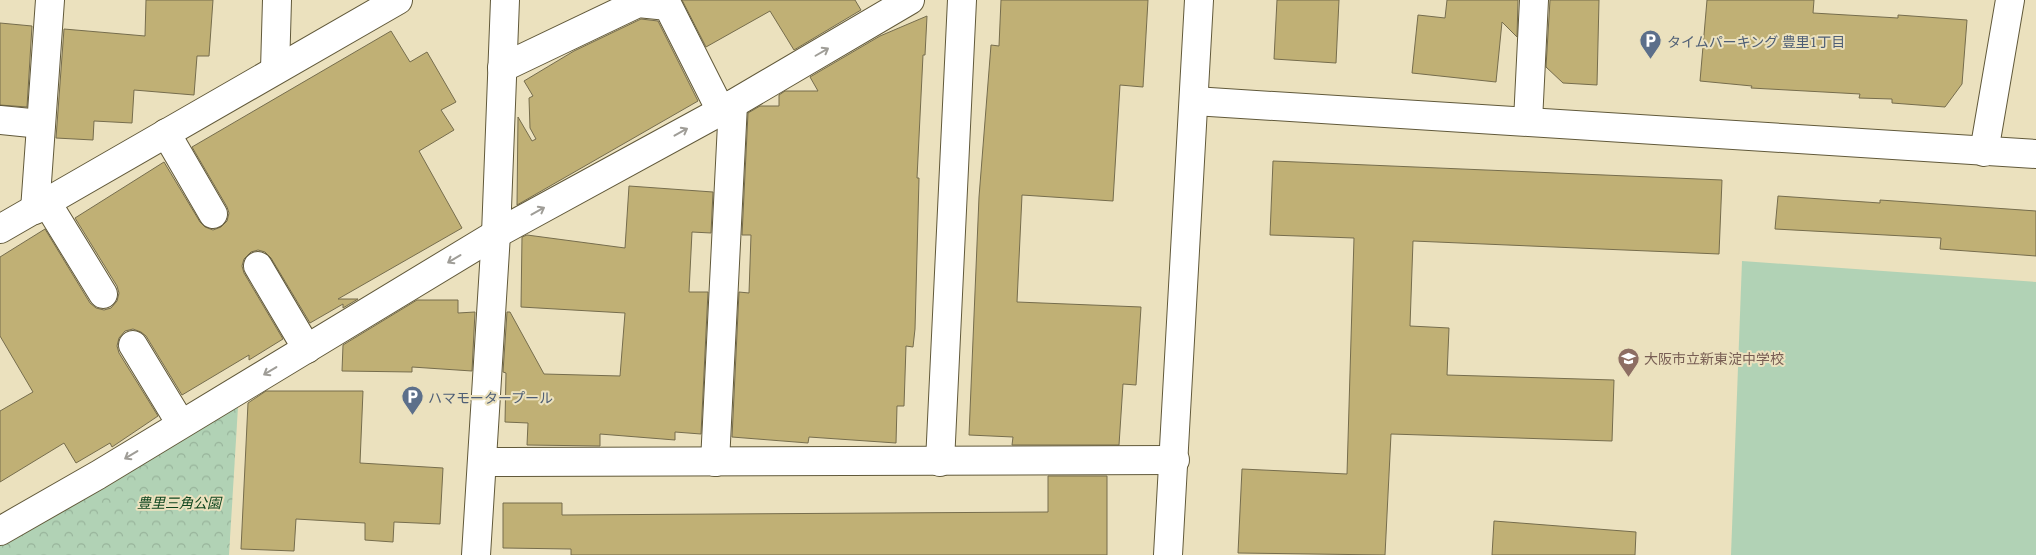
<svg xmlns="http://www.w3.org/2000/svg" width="2036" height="555" font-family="'PT Serif','Noto Sans JP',serif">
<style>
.park{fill:url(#park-crowns)}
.pitch{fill:#b1d2b5}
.building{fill:#c0b075;stroke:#766d4d}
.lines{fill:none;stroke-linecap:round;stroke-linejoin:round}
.minor-casing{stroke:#61593a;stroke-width:30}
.minor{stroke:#fff;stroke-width:28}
.oneway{stroke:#9f9d97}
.labels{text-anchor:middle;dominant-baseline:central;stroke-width:4;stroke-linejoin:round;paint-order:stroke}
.service-label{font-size:14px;fill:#4e5e75;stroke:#ebe1be;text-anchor:start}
.education-label{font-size:14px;fill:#785e54;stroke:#ebe1be;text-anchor:start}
.park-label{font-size:14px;font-style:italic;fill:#0e451e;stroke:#ebe1be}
</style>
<defs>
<pattern id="park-crowns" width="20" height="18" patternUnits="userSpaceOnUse" patternTransform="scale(1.25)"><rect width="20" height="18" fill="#b1d2b5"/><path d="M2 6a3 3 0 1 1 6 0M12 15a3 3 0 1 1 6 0" fill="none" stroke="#98b49b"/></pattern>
</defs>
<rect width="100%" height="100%" fill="#ebe1be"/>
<path class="park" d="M 238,407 L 229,555 L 0,555 L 0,546 Z"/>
<path class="pitch" d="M 1742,261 L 2036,282 L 2036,555 L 1731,555 Z"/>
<g class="building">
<path d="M 146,0 L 213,0 L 209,56 L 197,56 L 194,95 L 134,90 L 132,123 L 94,121 L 93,140 L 56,138 L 64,29 L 145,36 Z"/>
<path d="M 682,0 L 855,0 L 861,10 L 794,50 L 770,11 L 706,47 Z"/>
<path d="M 1001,0 L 1148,0 L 1143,87 L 1120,85 L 1113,201 L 1022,195 L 1017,302 L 1141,307 L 1136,385 L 1123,384 L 1119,445 L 1012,445 L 1013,437 L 969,435 L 979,197 L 991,45 L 999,46 Z"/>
<path d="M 1277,0 L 1339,0 L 1336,63 L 1274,59 Z"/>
<path d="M 1447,0 L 1518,0 L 1517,37 L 1502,22 L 1496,82 L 1412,73 L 1418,15 L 1445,18 Z"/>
<path d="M 1550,0 L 1599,0 L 1597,85 L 1563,83 L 1546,67 Z"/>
<path d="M 1707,0 L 1814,0 L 1813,13 L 1898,18 L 1898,15 L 1967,20 L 1962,84 L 1945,107 L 1892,103 L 1892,99 L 1859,98 L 1860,94 L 1751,88 L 1752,86 L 1700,81 Z"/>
<path d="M 927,16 L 925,55 L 923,55 L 917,178 L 919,178 L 915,329 L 913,347 L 906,346 L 904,406 L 897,406 L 896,443 L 809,437 L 808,443 L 732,437 L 739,292 L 749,293 L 751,235 L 742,235 L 748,113 L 760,106 L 779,106 L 779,95 L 785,91 L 818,91 L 810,77 L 880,36 Z"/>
<path d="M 641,19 L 658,21 L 698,101 L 517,205 L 518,117 L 532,141 L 536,139 L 530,128 L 529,98 L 533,96 L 524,81 L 574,51 Z"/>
<path d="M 0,23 L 32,26 L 27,107 L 0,105 Z"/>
<path d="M 391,31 L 410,62 L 427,52 L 456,102 L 441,110 L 454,130 L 419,151 L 462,228 L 338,299 L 358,299 L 343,308 L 343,304 L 310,323 L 271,258 L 265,252 L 258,250 L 251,252 L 244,259 L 242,266 L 244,273 L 283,339 L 249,360 L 249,355 L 182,395 L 146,336 L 141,332 L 133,329 L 125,331 L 119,338 L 117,346 L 119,353 L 158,416 L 112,447 L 110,443 L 76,463 L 64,443 L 0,482 L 0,411 L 33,392 L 0,336 L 0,257 L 45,229 L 90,303 L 96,308 L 104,310 L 111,308 L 117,301 L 119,293 L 117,286 L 75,218 L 164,162 L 200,222 L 205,227 L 213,230 L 221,227 L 227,221 L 229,213 L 227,207 L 192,147 Z"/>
<path d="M 1273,161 L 1722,180 L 1719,254 L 1413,241 L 1410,326 L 1449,328 L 1447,375 L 1614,380 L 1612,441 L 1391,434 L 1385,555 L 1238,553 L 1242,469 L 1347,474 L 1354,238 L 1270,235 Z"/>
<path d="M 629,186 L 713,192 L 711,233 L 692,232 L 689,292 L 708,292 L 701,434 L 675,432 L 675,440 L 600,434 L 600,446 L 527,445 L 528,423 L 505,422 L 506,373 L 503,372 L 507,312 L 510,312 L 544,374 L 620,376 L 625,313 L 521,307 L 522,237 L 527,235 L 625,248 Z"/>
<path d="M 1778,196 L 1880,203 L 1880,200 L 2036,211 L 2036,256 L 1940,249 L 1941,238 L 1775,229 Z"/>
<path d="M 417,300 L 458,300 L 458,313 L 475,312 L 472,371 L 412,367 L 412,372 L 342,371 L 343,345 Z"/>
<path d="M 266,391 L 363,391 L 360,463 L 443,468 L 440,524 L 394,522 L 393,542 L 365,540 L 365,523 L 296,519 L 294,551 L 241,549 L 248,403 Z"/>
<path d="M 1048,476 L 1107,476 L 1107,555 L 571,555 L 571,549 L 503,548 L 503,503 L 562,503 L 562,515 L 1048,512 Z"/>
<path d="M 1494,521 L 1636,532 L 1635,555 L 1492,555 Z"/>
</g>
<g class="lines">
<defs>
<g id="minor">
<path d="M 502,68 L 638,3 L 668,6 L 721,111"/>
<path d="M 275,70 L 277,0"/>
<path d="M 1194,101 L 2036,154"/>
<path d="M 0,120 L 41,124"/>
<path d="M 1528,121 L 1534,0"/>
<path d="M 166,133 L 213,214"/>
<path d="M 1984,152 L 2010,0"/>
<path d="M 47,203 L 103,294"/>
<path d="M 35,210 L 50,0"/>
<path d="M 0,229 L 398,0"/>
<path d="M 258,266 L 307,349"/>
<path d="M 133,345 L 181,424"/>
<path d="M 483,462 L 1175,460"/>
<path d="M 715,462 L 733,104"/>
<path d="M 940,462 L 962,0"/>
<path d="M 0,531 L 98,475 L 496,234 L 721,111 L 910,0"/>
<path d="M 476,555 L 496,234 L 505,0"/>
<path d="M 1168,555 L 1199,0"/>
</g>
</defs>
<use href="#minor" class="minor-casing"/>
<use href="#minor" class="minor"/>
</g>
<defs><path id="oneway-shaft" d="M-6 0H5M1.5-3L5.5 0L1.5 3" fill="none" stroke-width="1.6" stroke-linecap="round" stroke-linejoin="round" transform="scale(1.25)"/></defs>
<g class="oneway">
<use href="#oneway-shaft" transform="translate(822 52) rotate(-30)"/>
<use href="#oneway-shaft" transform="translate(681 132) rotate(-29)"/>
<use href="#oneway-shaft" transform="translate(538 211) rotate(-29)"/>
<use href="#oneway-shaft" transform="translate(454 259) rotate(149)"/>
<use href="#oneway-shaft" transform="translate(270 371) rotate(149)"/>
<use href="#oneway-shaft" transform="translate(131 455) rotate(149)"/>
</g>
<defs>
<symbol id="parking-pin" viewBox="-11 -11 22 30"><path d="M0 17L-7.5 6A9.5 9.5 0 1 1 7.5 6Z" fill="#5c6f8a" stroke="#ebe1be"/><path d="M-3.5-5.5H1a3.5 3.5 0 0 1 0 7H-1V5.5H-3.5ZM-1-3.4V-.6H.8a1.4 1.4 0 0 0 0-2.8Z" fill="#fff"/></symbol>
<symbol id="school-pin" viewBox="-11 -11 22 30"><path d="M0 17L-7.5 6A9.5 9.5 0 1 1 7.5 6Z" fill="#8d6e63" stroke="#ebe1be"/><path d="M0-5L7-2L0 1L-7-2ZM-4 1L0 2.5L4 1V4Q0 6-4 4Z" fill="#fff"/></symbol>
</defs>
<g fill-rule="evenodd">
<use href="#parking-pin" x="1638" y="28" width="25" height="34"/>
<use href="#school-pin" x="1616" y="346" width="25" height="34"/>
<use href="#parking-pin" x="400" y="384" width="25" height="34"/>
</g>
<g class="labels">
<g class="service-label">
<text x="1667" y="41">タイムパーキング 豊里1丁目</text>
<text x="428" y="397">ハマモータープール</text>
</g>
<g class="education-label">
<text x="1644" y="358">大阪市立新東淀中学校</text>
</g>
<g class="park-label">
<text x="179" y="502">豊里三角公園</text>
</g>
</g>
</svg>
